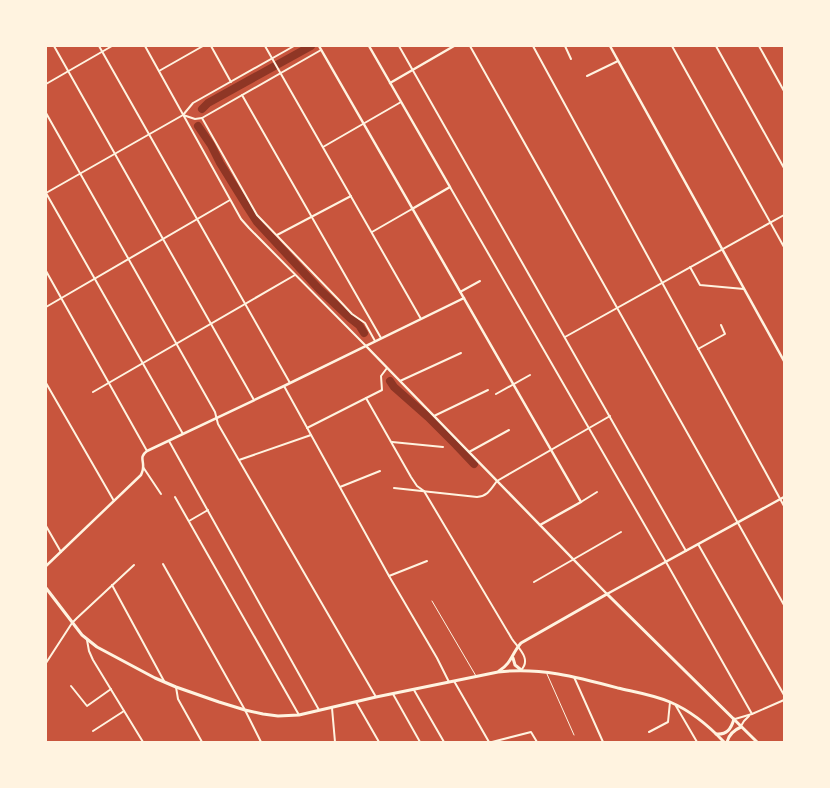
<svg xmlns="http://www.w3.org/2000/svg" width="830" height="788" font-family="Jost,sans-serif">
<style>
.lines{fill:none;stroke-linecap:round;stroke-linejoin:round}
.river{stroke:#8f3625;stroke-width:8}
.service{stroke:#fff3e0;stroke-width:1}
.minor{stroke:#fff3e0;stroke-width:2}
.tertiary{stroke:#fff3e0;stroke-width:2.5}
.secondary{stroke:#fff3e0;stroke-width:2.5}
.primary{stroke:#fff3e0;stroke-width:3}
</style>
<rect width="100%" height="100%" fill="#c8553d"/>
<g class="lines">
<g class="river">
<path d="M 202,109 L 208,103 L 311,46"/>
<path d="M 198,126 L 211,145 L 220,163 L 246,205 L 257,222 L 319,289 L 350,318 L 359,325 L 364,333"/>
<path d="M 390,381 L 394,387 L 428,417 L 456,445 L 474,464"/>
</g>
<g class="service">
<path d="M 432,601 L 476,676"/>
<path d="M 547,674 L 574,735"/>
</g>
<g class="minor">
<path d="M 54,46 L 254,400"/>
<path d="M 99,46 L 290,383"/>
<path d="M 145,46 L 241,219 L 249,228 L 366,346"/>
<path d="M 211,46 L 231,82"/>
<path d="M 265,46 L 421,319"/>
<path d="M 399,46 L 686,551"/>
<path d="M 470,46 L 784,605"/>
<path d="M 533,46 L 784,506"/>
<path d="M 565,46 L 571,59"/>
<path d="M 672,46 L 784,247"/>
<path d="M 716,46 L 784,168"/>
<path d="M 759,46 L 784,91"/>
<path d="M 159,71 L 203,46"/>
<path d="M 587,76 L 618,61"/>
<path d="M 46,84 L 112,46"/>
<path d="M 242,95 L 381,338"/>
<path d="M 46,113 L 215,412 L 218,424 L 376,697"/>
<path d="M 183,115 L 195,119 L 202,118 L 321,50"/>
<path d="M 202,118 L 257,215 L 338,299 L 352,314 L 365,323 L 375,341"/>
<path d="M 323,147 L 401,102"/>
<path d="M 450,187 L 666,562 L 752,714"/>
<path d="M 46,193 L 183,115 L 193,103 L 294,46"/>
<path d="M 46,193 L 183,434"/>
<path d="M 372,232 L 412,209"/>
<path d="M 277,235 L 351,196"/>
<path d="M 690,267 L 700,285 L 744,289"/>
<path d="M 46,271 L 147,451"/>
<path d="M 460,292 L 480,281"/>
<path d="M 46,307 L 230,200"/>
<path d="M 565,337 L 784,215"/>
<path d="M 698,349 L 725,334 L 721,325"/>
<path d="M 400,381 L 461,353"/>
<path d="M 46,383 L 114,501"/>
<path d="M 284,386 L 389,576 L 437,658 L 449,682"/>
<path d="M 93,392 L 295,275"/>
<path d="M 496,394 L 530,375"/>
<path d="M 366,398 L 411,477 L 417,486 L 424,491 L 512,639 C 518,648 532,659 521,670"/>
<path d="M 434,416 L 488,390"/>
<path d="M 307,428 L 382,390 L 381,376 L 387,368"/>
<path d="M 169,441 L 319,710"/>
<path d="M 392,442 L 443,447"/>
<path d="M 469,452 L 509,430"/>
<path d="M 239,460 L 311,435"/>
<path d="M 143,467 L 161,494"/>
<path d="M 340,487 L 380,471"/>
<path d="M 394,488 L 477,497 C 488,496 491,489 497,481 L 610,416"/>
<path d="M 175,497 L 299,715"/>
<path d="M 581,502 L 597,492"/>
<path d="M 189,521 L 208,510"/>
<path d="M 46,526 L 61,552"/>
<path d="M 698,544 L 784,695"/>
<path d="M 163,564 L 245,710 L 261,742"/>
<path d="M 389,576 L 427,561"/>
<path d="M 534,582 L 621,532"/>
<path d="M 112,585 L 164,681"/>
<path d="M 87,640 L 89,651 L 93,660 L 143,742"/>
<path d="M 46,663 L 72,623 L 77,618 L 134,565"/>
<path d="M 574,677 L 603,742"/>
<path d="M 454,681 L 489,742"/>
<path d="M 71,686 L 87,706 L 111,689"/>
<path d="M 176,687 L 178,699 L 202,742"/>
<path d="M 414,690 L 444,742"/>
<path d="M 393,694 L 420,742"/>
<path d="M 356,702 L 379,742"/>
<path d="M 676,706 L 697,742"/>
<path d="M 332,708 L 335,742"/>
<path d="M 735,719 L 752,714 L 784,700"/>
<path d="M 741,726 L 744,721 L 749,716"/>
<path d="M 93,731 L 124,711"/>
<path d="M 649,732 L 668,722 L 670,702"/>
<path d="M 492,742 L 531,732 L 537,742"/>
</g>
<g class="tertiary">
<path d="M 319,46 L 581,502 L 540,525"/>
<path d="M 369,46 L 450,187 L 412,209"/>
<path d="M 610,46 L 784,361"/>
<path d="M 390,83 L 454,46"/>
<path d="M 366,346 L 607,594"/>
<path d="M 46,566 L 141,475 C 142,472 143,471 143,468 C 144,460 139,457 147,451 L 284,386 L 464,298"/>
</g>
<path class="secondary" d="M 607,594 L 784,497"/>
<g class="primary">
<path d="M 46,588 L 82,635 L 97,647 L 155,678 L 176,687 L 219,702 L 245,710 L 263,714 L 278,716 L 299,715 L 376,697 L 498,672 C 540,667 577,677 618,688 C 635,692 654,695 670,702 C 691,711 709,726 724,742"/>
<path d="M 513,658 L 515,665 L 520,669"/>
<path d="M 499,671 C 512,663 512,653 521,643 L 607,594 L 757,742"/>
<path d="M 716,734 C 727,735 731,729 734,719"/>
<path d="M 727,742 C 729,734 734,730 741,727"/>
</g>
</g>
<rect width="830" height="788" fill="none" stroke="#fff3e0" stroke-width="94"/>
</svg>
